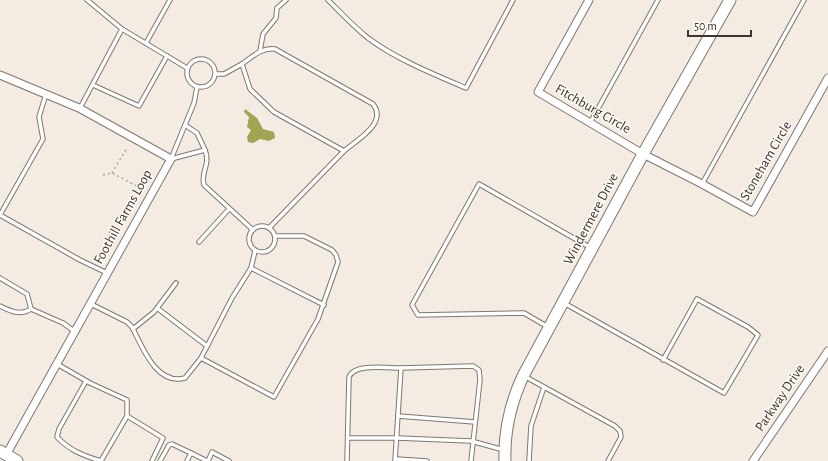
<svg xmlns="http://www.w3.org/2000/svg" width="828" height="461" font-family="'Alegreya Sans',sans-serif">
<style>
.water{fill:#a1a551}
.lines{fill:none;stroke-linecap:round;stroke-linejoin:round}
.lane-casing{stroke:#7f7770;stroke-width:5.5}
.street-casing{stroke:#7f7770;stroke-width:9}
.secondary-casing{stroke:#7f7770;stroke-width:13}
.path{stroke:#aea7a1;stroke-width:1.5;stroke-dasharray:2 3;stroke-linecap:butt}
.lane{stroke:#fff;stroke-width:3.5}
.street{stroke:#fff;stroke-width:7}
.secondary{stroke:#fff;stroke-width:11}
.labels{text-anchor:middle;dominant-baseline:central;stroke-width:3;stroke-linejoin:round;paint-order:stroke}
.street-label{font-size:14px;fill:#393633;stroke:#fff9f4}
</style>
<rect width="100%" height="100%" fill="#f4ebe3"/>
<path class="water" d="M 245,109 L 257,118 L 263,129 L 274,132 L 275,138 L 269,141 L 260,139 L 253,143 L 248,142 L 247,137 L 251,130 L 247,127 L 249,117 L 244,112 Z"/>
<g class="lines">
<defs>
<g id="lane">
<path d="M 328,0 C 341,13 353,26 368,38 C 396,59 433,74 466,88 L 513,0"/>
<path d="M 122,29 L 187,68"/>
<path d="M 146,43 L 170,0"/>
<path d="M 260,51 L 263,34 L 276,18 L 277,8 L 286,0"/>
<circle cx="201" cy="73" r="14"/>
<path d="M 242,64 C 252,57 262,47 275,49 L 373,104 C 388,123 357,140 344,151"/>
<path d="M 216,74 L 224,74 L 242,64 L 250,89 L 274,112 L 344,151 L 269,228"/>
<path d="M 93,85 L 139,106 L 167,56"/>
<path d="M 46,94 L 39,117 L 43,139 L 0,215 L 80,260 L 107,273"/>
<path d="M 80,108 L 122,29 L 87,0"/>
<path d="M 590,123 L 658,0"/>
<path d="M 185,125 L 197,133 L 205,150"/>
<path d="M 171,159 L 205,150 C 211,165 200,172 204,185 L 253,230"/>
<path d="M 171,159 L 194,103 L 197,87"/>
<path d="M 702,184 L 804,0"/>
<circle cx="262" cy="239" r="13"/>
<path d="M 199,242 L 229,209"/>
<path d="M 251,268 L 324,305"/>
<path d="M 0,278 L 27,294 L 31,309 L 63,323 L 74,331"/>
<path d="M 564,303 L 724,393 L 758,335 L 748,327 L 697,299 L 663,360"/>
<path d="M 91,304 L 127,322 L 132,327 C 142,346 156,386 185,378 L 201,358 L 232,298 L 251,268 L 255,251"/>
<path d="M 0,306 C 10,311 20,316 31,309"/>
<path d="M 157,308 L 207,346"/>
<path d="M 548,327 L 524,313 L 418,315 L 412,305 L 479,184 L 591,248"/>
<path d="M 133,329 L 154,312 L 176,283"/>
<path d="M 201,358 L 274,397 L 318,319 L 338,262 L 336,255 L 332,250 L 304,236 L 275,236"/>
<path d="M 57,364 L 90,383 L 127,400 L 127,416 L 163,438 L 152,461"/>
<path d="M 524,376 L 615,426 L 620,431 L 621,437 L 608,461"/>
<path d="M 86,381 L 59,429 L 57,437 C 69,450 84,456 101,461 L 127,416"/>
<path d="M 398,416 L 475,422"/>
<path d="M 348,438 L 397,438 L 471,441 L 504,450"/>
<path d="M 396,459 L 427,461"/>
<path d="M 160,461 L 169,445 L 172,444 L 191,453"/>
<path d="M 187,461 L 191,453 L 207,461"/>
<path d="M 208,461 L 212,452 L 229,461"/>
<path d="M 347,461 L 349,377 C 354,363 388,368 401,368"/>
<path d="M 395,461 L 401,368 L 473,366 L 479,370 L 480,380 L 471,461"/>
<path d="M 529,461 L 531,426 L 544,387"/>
</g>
<g id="street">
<path d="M 589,0 L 538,92 L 643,154 L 702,184 L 753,212 L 828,78"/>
<path d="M 0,75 L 79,108 L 171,159 L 6,455"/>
<path d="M 753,461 L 828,351"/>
</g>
<g id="secondary">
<path d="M 0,451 L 17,461"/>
<path d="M 505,461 C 504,432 511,402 523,376 L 643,154 L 730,0"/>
</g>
</defs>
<use href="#lane" class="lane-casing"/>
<use href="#street" class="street-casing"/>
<use href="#secondary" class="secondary-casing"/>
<g class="path">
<path d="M 112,173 L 127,148"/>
<path d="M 103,175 L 112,173 L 141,188"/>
</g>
<use href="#lane" class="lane"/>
<use href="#street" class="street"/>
<use href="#secondary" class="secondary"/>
</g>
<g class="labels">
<g class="street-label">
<text transform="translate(593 109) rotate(30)">Fitchburg Circle</text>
<text transform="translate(766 161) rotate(-60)">Stoneham Circle</text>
<text transform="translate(123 217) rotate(-61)">Foothill Farms Loop</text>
<text transform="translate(591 219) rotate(-62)">Windermere Drive</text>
<text transform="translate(780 398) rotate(-56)">Parkway Drive</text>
</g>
</g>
<path d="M688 30v6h63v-6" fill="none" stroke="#393633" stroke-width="2"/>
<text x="694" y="30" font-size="12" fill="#393633" stroke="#fff9f4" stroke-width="3" paint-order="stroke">50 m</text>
</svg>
